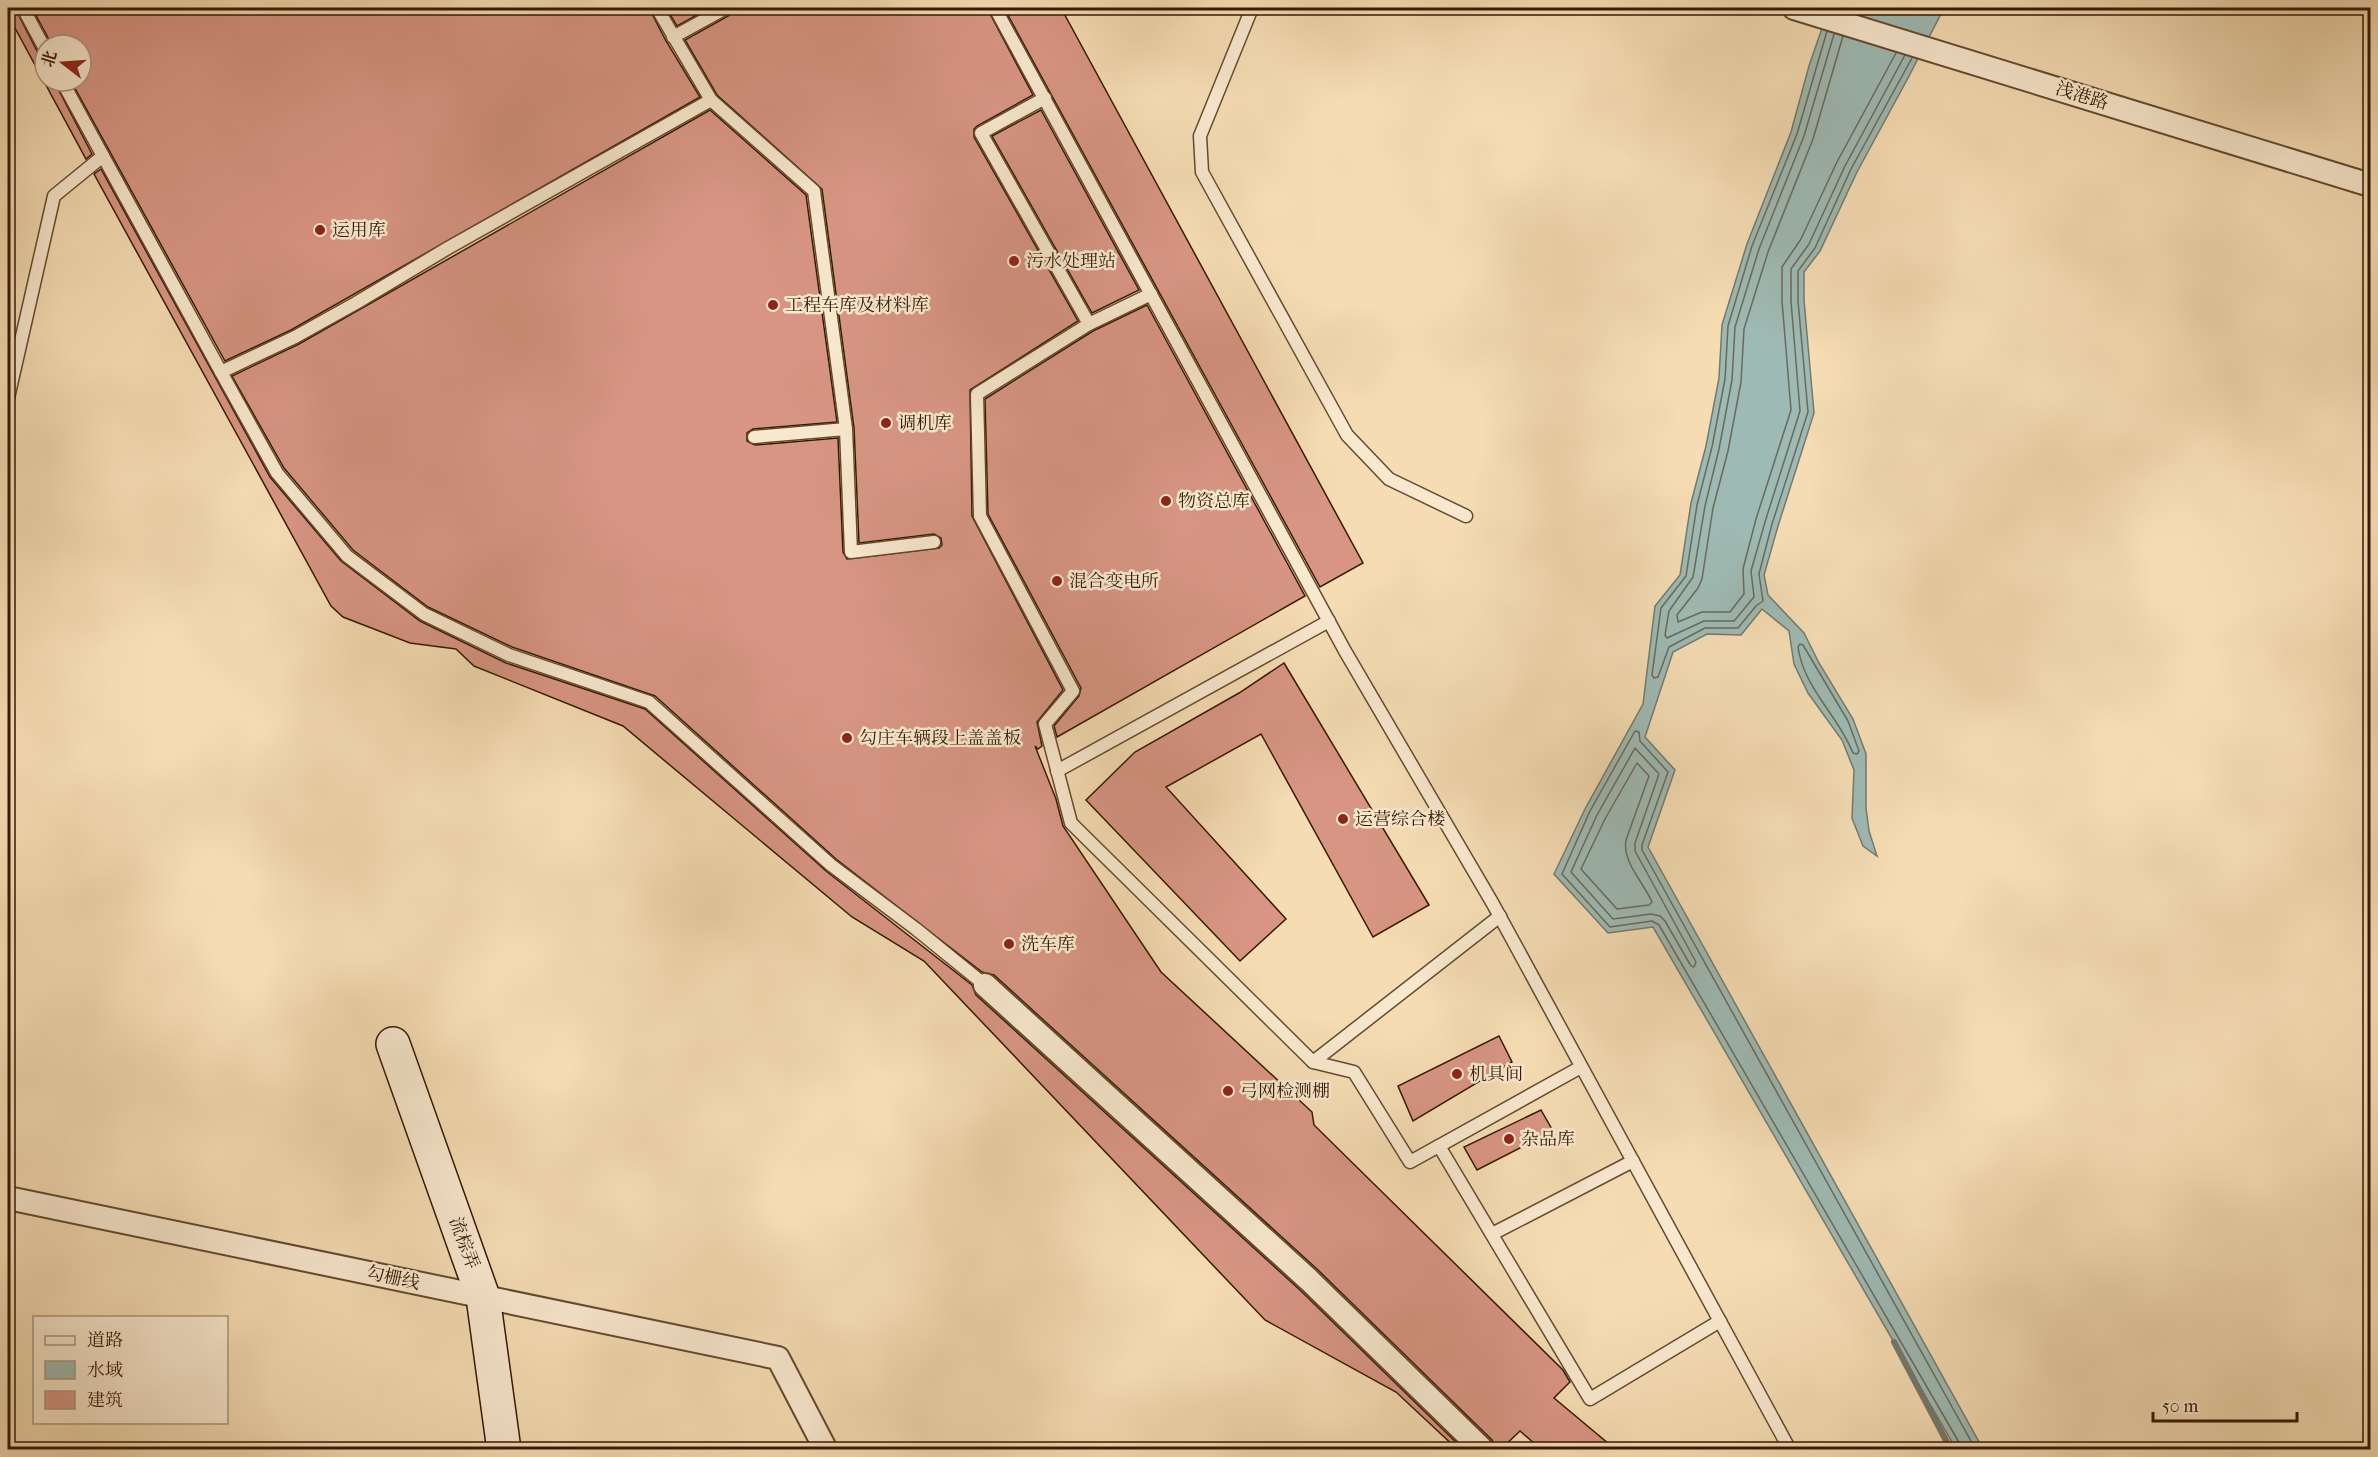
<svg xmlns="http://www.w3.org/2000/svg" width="2378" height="1457" font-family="'IM FELL French Canon','Noto Serif SC',serif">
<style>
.water{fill:#9ebab4;stroke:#747a6c;stroke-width:1.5}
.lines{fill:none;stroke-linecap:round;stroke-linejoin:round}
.shore{stroke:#6a6a5a;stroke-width:1.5}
.stream{stroke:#747a6c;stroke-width:6}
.building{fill:#d89584;stroke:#351900;stroke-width:1.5}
.lane-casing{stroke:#654a2d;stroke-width:15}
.street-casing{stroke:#654a2d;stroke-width:26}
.secondary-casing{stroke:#351900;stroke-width:36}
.lane{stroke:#f8e8ce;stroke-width:12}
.street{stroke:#f8e8ce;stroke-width:22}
.secondary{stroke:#f8e8ce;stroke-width:33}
.poi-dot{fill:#8f2418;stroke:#f8e8ce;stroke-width:2}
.labels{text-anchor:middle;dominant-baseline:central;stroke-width:5;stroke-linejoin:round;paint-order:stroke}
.street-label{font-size:18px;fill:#351900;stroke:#f8e8ce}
.poi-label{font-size:18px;fill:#351900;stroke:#f8e8ce;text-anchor:start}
</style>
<rect width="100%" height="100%" fill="#f5dcb3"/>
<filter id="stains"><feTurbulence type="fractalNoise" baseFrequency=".00333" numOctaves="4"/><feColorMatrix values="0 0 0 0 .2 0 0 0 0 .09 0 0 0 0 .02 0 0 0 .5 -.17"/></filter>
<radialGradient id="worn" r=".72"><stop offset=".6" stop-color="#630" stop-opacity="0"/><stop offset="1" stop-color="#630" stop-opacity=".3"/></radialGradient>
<path class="water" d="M 1829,8 L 1944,8 L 1908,78 L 1857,172 L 1820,251 L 1804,272 L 1804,300 L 1814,413 L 1778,526 L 1764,575 L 1768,595 L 1804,633 L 1819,663 L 1853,719 L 1866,754 L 1866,808 L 1869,831 L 1877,856 L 1863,846 L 1852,818 L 1854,770 L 1842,740 L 1808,693 L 1794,664 L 1789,631 L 1762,609 L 1741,635 L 1707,634 L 1673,652 L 1645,737 L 1675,770 L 1648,847 L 1983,1449 L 1956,1449 L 1653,927 L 1608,933 L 1554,874 L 1585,809 L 1643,704 L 1655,606 L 1680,575 L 1691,503 L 1706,446 L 1719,378 L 1722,325 L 1747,244 L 1791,132 L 1809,66 Z"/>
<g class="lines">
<g class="shore">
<path d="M 1827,31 L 1797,134 L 1752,246 L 1728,326 L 1725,379 L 1712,447 L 1697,505 L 1686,576 L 1661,608 L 1652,675 L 1654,678 L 1658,677 L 1669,647 L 1705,628 L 1738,628 L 1756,606 L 1763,601 L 1759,574 L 1772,524 L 1808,412 L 1798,301 L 1798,271 L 1815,248 L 1851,169 L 1912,58"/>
<path d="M 1834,34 L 1804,136 L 1759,249 L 1735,327 L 1732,380 L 1719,449 L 1705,506 L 1693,577 L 1669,611 L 1665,635 L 1667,638 L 1704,621 L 1734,621 L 1754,597 L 1751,571 L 1765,522 L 1800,411 L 1791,301 L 1791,269 L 1809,244 L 1845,166 L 1905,55"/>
<path d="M 1843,36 L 1813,139 L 1768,252 L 1744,329 L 1741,382 L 1728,451 L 1713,508 L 1702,579 L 1698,588 L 1677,615 L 1678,622 L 1702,612 L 1730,612 L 1744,594 L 1743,569 L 1756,519 L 1791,410 L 1782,301 L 1782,267 L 1801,239 L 1837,162 L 1896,53"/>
<path d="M 1800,644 L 1803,645 L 1848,721 L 1859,751 L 1857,754 L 1853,753 C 1838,715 1804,689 1798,647 Z"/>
<path d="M 1635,748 L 1659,774 L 1635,843 L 1635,851 L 1696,962 L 1694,967 L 1691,966 L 1665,921 L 1660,916 L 1651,914 L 1613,919 L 1571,872 L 1597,815 Z"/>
<path d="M 1637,763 L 1649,776 L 1626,840 C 1622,862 1644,883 1652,902 L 1649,905 L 1617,909 L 1581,869 L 1605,819 Z"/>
<path d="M 1961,1450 L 1960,1444 L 1659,925 L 1652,921 L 1610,927 L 1562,874 L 1590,811 L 1635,731 L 1639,732 L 1640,741 L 1668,772 L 1642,845 L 1642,850 L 1976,1450"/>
</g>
<path class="stream" d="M 1894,1342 L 1951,1450"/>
</g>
<g class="building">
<path d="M 8,8 L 15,8 L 38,53 L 45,57 L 45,81 L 54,81 L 92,154 L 86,159 L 8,15 Z"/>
<path d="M 32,8 L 649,8 L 666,41 L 700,97 L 291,330 L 225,361 L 71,81 L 81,81 L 81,45 L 52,45 Z"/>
<path d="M 666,8 L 710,8 L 677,26 Z"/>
<path d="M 734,8 L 987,8 L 1033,95 L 977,126 L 974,129 L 974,137 L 1078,321 L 970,390 L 972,516 L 1063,690 L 1037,722 L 1042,746 L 1038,749 L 1035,746 L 1056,799 L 1063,826 L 1161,972 L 1312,1112 L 1314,1125 L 1563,1370 L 1570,1382 L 1554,1398 L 1615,1449 L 1541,1449 L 1520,1431 L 1501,1449 L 1496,1449 L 1492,1440 L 1318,1270 L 994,975 L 982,972 L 836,859 L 655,696 L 512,647 L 428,607 L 353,550 L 284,468 L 232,376 L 299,344 L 710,110 L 806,195 L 837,422 L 753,429 L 747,433 L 747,441 L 755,445 L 838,438 L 843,552 L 847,559 L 939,548 L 942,545 L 941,538 L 934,534 L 859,543 L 854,428 L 822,189 L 717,95 L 685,40 L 730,15 Z"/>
<path d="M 1004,8 L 1061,8 L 1363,563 L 1320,587 Z"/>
<path d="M 1041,110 L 1139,290 L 1092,313 L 992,136 Z"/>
<path d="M 101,169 L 270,477 L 341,561 L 420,621 L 506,663 L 645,709 L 826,871 L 972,985 L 976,995 L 1300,1290 L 1463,1449 L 1457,1449 L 1396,1392 L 1265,1320 L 924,961 L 852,917 L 623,726 L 474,666 L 456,649 L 410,643 L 343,617 L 331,606 L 94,174 Z"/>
<path d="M 1147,305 L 1305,596 L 1057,737 L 1054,726 L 1079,696 L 1081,688 L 988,514 L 985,399 L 1093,331 Z"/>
<path d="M 1284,663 L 1429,905 L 1373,937 L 1261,734 L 1166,787 L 1286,919 L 1240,961 L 1086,800 L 1135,752 L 1239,693 Z"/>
<path d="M 1499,1036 L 1512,1062 L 1413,1121 L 1398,1086 Z"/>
<path d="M 1541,1110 L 1553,1131 L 1477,1170 L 1464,1147 Z"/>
</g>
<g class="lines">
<defs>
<g id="lane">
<path d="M 23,8 L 45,49"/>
<path d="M 657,8 L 711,100 L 814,191 L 846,429"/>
<path d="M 995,8 L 1345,651 L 1493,904 L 1790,1450"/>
<path d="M 1252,8 L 1200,136 L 1202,172 L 1347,435 L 1389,479 L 1466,516"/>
<path d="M 673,37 L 726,8"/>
<path d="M 62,81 L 221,372 L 295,337 L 356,303 L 448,248 L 711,100"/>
<path d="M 1045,98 L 981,133 L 1089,324"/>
<path d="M 1151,294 L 1089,324 L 977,394 L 980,516 L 1073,691 L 1045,724 L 1071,823 L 1313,1062 L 1500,916"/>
<path d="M 221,372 L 277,473 L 347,556 L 424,614 L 509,655 L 649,702 L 831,865 L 916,929 L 985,985"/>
<path d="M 8,398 L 54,196 L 103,156"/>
<path d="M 754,437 L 846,429 L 851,552 L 934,542"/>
<path d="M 1057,771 L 1329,621"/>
<path d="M 1313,1062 L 1354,1072 L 1410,1162 L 1581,1067"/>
<path d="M 1439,1146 L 1590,1399 L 1720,1321"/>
<path d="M 1492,1234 L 1633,1161"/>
</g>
<g id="street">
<path d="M 1794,8 L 2370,185"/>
<path d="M 985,985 L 1309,1280 L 1483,1450"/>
<path d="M 8,1198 L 778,1358 L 826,1450"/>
</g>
<path id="secondary" d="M 393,1044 L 483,1297 L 504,1450"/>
</defs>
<use href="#lane" class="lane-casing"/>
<use href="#street" class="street-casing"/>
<use href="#secondary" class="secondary-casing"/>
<use href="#lane" class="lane"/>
<use href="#street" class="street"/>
<use href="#secondary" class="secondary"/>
</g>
<g class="poi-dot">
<circle cx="320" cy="230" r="6"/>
<circle cx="1014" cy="261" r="6"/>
<circle cx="773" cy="305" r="6"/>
<circle cx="886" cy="423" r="6"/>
<circle cx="1166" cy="501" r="6"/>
<circle cx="1057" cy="581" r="6"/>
<circle cx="847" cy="738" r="6"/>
<circle cx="1343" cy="819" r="6"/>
<circle cx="1009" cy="944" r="6"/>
<circle cx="1457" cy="1074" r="6"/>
<circle cx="1228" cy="1091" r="6"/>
<circle cx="1509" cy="1139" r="6"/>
</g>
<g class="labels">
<g class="street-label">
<text transform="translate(2082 96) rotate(17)">浅港路</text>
<text transform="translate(464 1243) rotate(70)">流棕弄</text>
<text transform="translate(393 1278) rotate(12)">勾栅线</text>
</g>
<g class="poi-label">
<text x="332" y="230">运用库</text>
<text x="1026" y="261">污水处理站</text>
<text x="785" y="305">工程车库及材料库</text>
<text x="898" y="423">调机库</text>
<text x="1178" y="501">物资总库</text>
<text x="1069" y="581">混合变电所</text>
<text x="859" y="738">勾庄车辆段上盖盖板</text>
<text x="1355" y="819">运营综合楼</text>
<text x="1021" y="944">洗车库</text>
<text x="1469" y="1074">机具间</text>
<text x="1240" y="1091">弓网检测棚</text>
<text x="1521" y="1139">杂品库</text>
</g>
</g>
<rect width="2378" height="1457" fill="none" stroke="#f5dcb3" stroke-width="30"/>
<rect x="9" y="9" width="2360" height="1439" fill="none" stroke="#351900" stroke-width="3"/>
<rect x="15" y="15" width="2348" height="1427" fill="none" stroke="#351900" stroke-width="1.5"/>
<rect x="33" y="1316" width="195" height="108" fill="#f8e8ce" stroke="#aa957c" stroke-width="1.5"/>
<rect x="45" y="1336" width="30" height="9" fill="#f8e8ce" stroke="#aa957c" stroke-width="1.5"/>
<text x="87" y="1346" font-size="18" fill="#351900">道路</text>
<rect x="45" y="1361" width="30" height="18" fill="#9ebab4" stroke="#aa957c" stroke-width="1.5"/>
<text x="87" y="1376" font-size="18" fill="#351900">水域</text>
<rect x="45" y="1391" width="30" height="18" fill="#d89584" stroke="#aa957c" stroke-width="1.5"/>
<text x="87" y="1406" font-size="18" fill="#351900">建筑</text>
<g transform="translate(63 63) rotate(287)"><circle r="28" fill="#f8e8ce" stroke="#aa957c" stroke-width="1.5"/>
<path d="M0-4.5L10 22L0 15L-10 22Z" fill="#8f2418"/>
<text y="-9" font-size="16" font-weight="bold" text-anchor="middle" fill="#351900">北</text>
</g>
<path d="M2153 1412v9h144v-9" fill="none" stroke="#351900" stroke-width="3"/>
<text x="2162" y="1412" font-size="18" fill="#351900" stroke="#f8e8ce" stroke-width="4.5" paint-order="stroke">50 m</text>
<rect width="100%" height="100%" filter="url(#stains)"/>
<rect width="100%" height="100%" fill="url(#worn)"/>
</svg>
